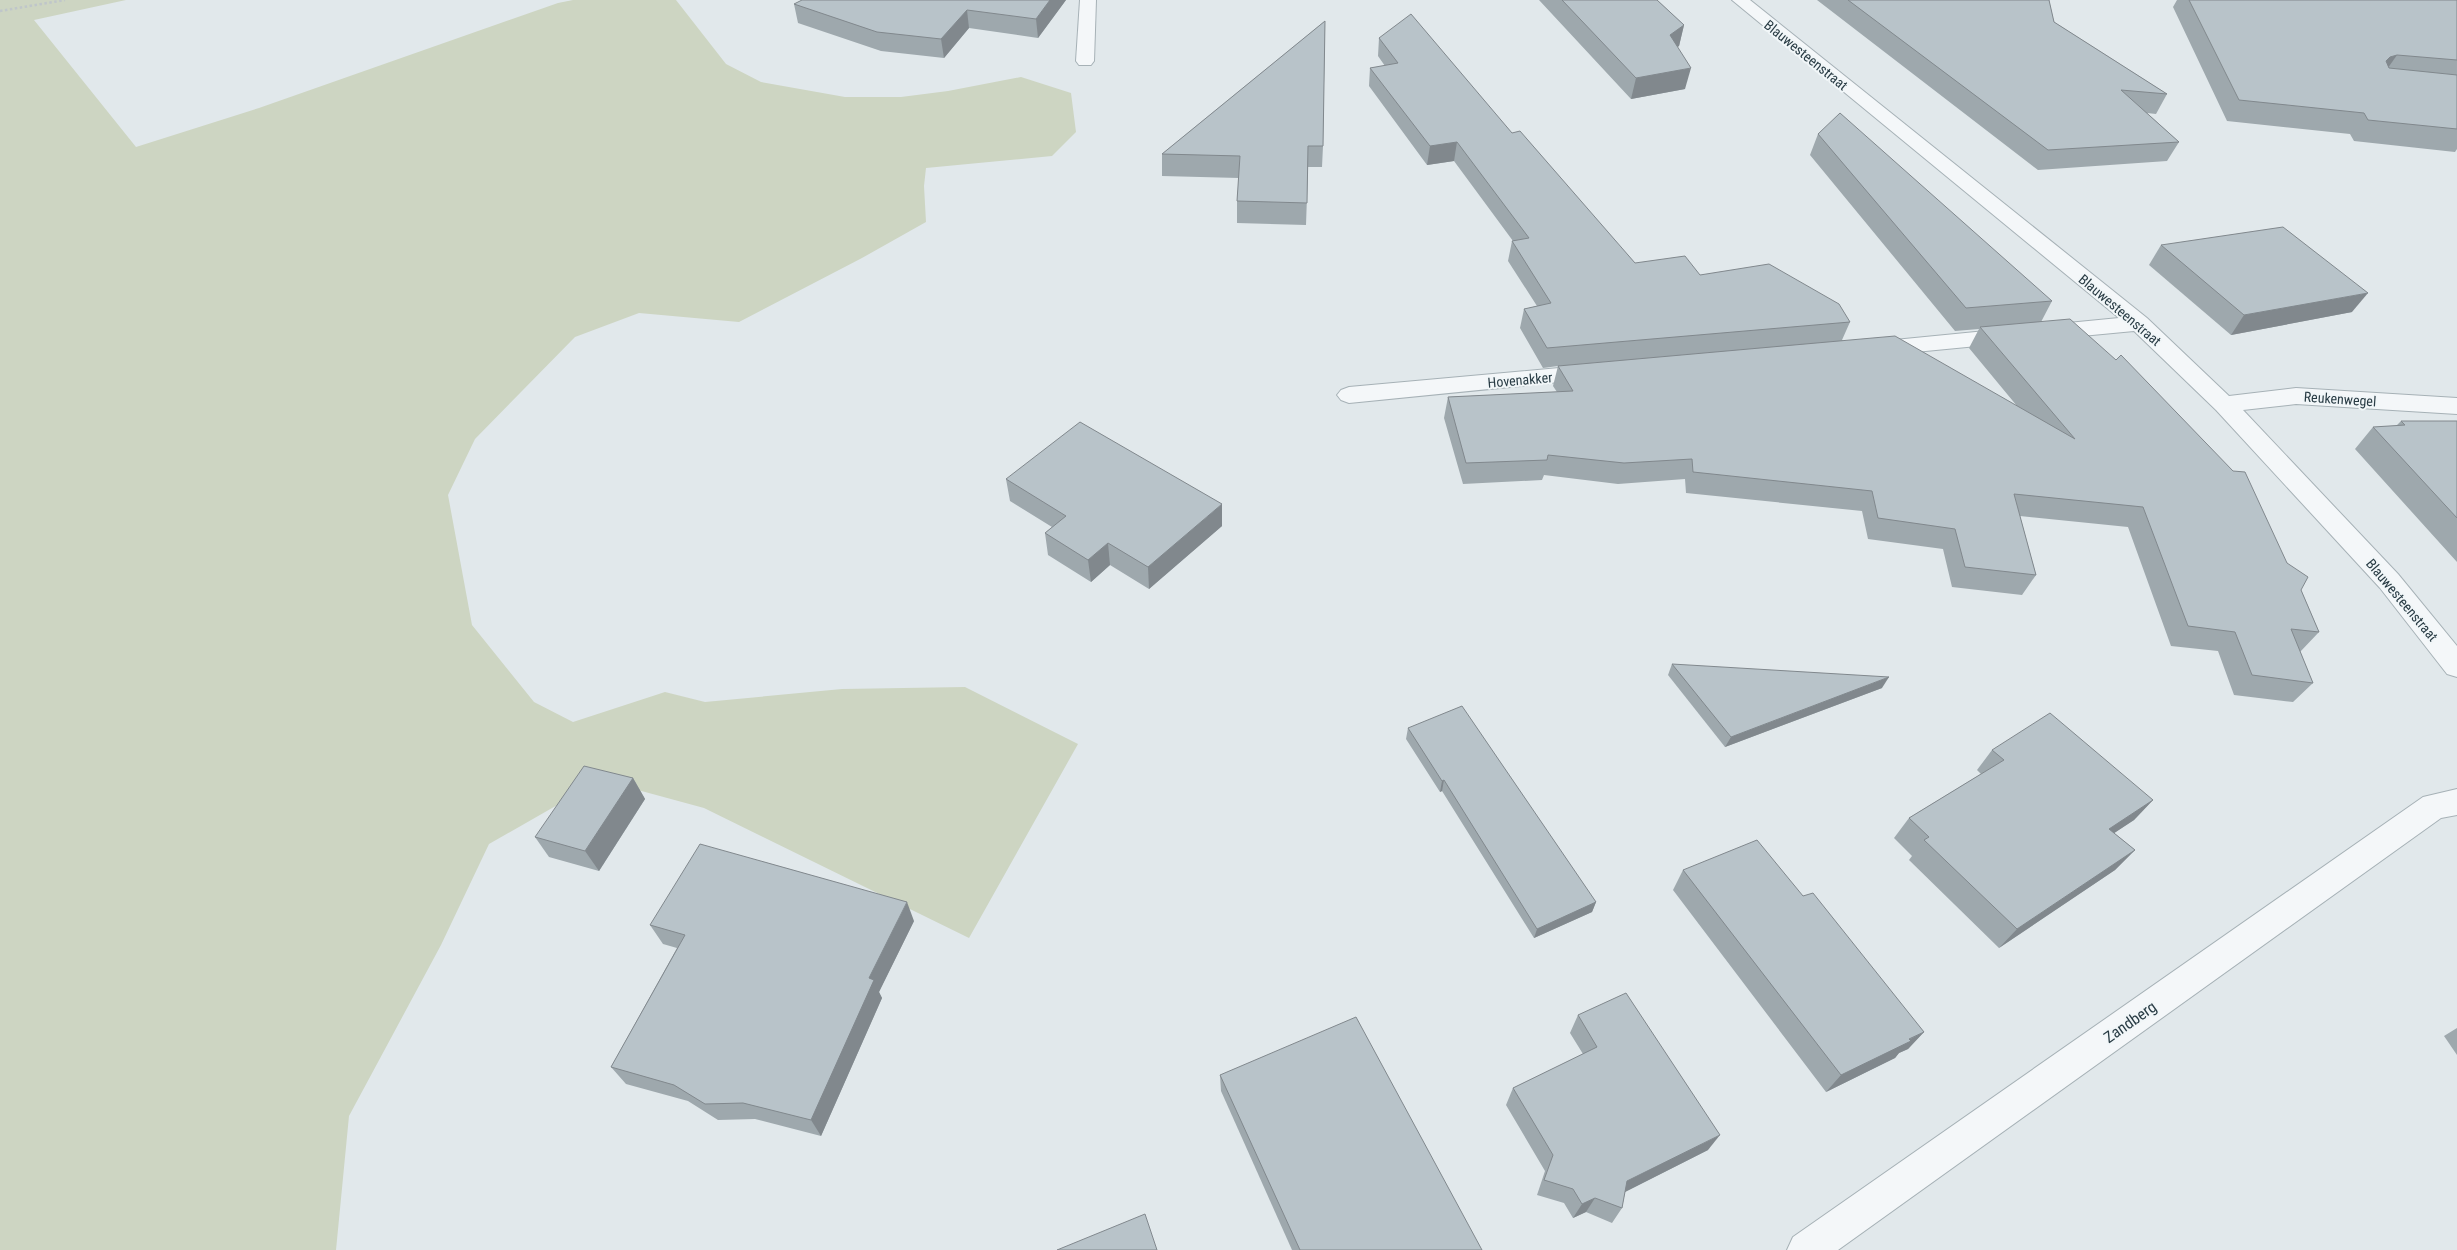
<svg xmlns="http://www.w3.org/2000/svg" width="2457" height="1250" font-family="'Roboto Condensed',sans-serif">
<style>
.green{fill:#cdd5c2}
.lines{fill:none;stroke-linecap:round;stroke-linejoin:round}
.minor-casing{stroke:#a6b1b6;stroke-width:2}
.path{stroke:#bfc6ca;stroke-width:2.5;stroke-dasharray:2.5 2.5;stroke-linecap:butt}
.minor{fill:#f4f7f9;fill-rule:evenodd}
.wall{fill:#9ea8ad}
.shaded-wall{fill:#81888d}
.building{fill:#b8c3c9;stroke:#81888d}
.labels{text-anchor:middle;dominant-baseline:central;stroke-width:4;stroke-linejoin:round;paint-order:stroke}
.street-label{font-size:14px;fill:#283b44;stroke:#f1f6f8}
.near-street-label{font-size:16px;fill:#283b44;stroke:#f1f6f8}
</style>
<rect width="100%" height="100%" fill="#e1e8eb"/>
<path class="green" d="M 0,0 L 126,0 L 34,20 L 136,147 L 259,108 L 558,3 L 573,0 L 676,0 L 726,64 L 761,82 L 845,97 L 901,97 L 948,91 L 1021,77 L 1071,93 L 1076,132 L 1052,156 L 926,168 L 924,186 L 926,222 L 862,258 L 739,322 L 639,313 L 575,337 L 475,439 L 448,495 L 472,625 L 534,702 L 573,722 L 665,692 L 705,702 L 842,689 L 965,687 L 1078,744 L 969,938 L 704,808 L 601,780 L 489,844 L 441,945 L 349,1116 L 336,1250 L 0,1250 Z"/>
<g class="lines">
<defs>
<g id="minor">
<path d="M 1080,0 L 1096,0 L 1094,61 L 1091,65 L 1079,65 L 1076,61 Z"/>
<path d="M 1732,0 L 1750,0 L 2147,318 L 2229,396 L 2296,388 L 2457,398 L 2457,414 L 2296,404 L 2243,410 L 2398,574 L 2457,646 L 2457,677 L 2447,674 L 2380,588 L 2216,410 L 2134,331 L 1874,356 L 1866,354 L 1863,349 L 1866,344 L 1874,342 L 2119,318 Z"/>
<path d="M 1592,365 L 1600,368 L 1604,373 L 1600,378 L 1349,403 L 1341,400 L 1337,395 L 1341,390 L 1349,387 Z"/>
<path d="M 2457,789 L 2457,815 L 2441,818 L 1838,1250 L 1787,1250 L 1793,1237 L 2423,797 Z"/>
</g>
</defs>
<use href="#minor" class="minor-casing"/>
<path class="path" d="M 0,11 L 65,0"/>
<use href="#minor" class="minor"/>
</g>
<g class="wall">
<path d="M 802,0 L 1066,0 L 1038,38 L 969,28 L 944,58 L 881,51 L 798,23 L 794,4 Z"/>
<path d="M 1539,0 L 1657,0 L 1684,25 L 1679,46 L 1677,47 L 1685,89 L 1631,99 Z"/>
<path d="M 1817,0 L 2049,0 L 2054,22 L 2167,94 L 2156,114 L 2147,113 L 2179,142 L 2167,161 L 2038,170 Z"/>
<path d="M 2177,0 L 2457,0 L 2457,149 L 2455,152 L 2354,141 L 2350,134 L 2227,121 L 2173,7 Z"/>
<path d="M 1325,21 L 1323,146 L 1322,167 L 1308,167 L 1306,225 L 1237,223 L 1237,201 L 1239,178 L 1162,176 L 1162,154 Z"/>
<path d="M 1379,38 L 1512,133 L 1635,263 L 1700,275 L 1850,322 L 1842,340 L 2017,406 L 1969,348 L 1979,329 L 1955,331 L 1810,155 L 1818,134 L 2052,301 L 2041,322 L 2287,563 L 2301,590 L 2319,632 L 2300,652 L 2313,683 L 2293,702 L 2234,695 L 2218,651 L 2171,646 L 2128,527 L 2020,516 L 2036,575 L 2022,595 L 1952,587 L 1943,549 L 1868,539 L 1862,511 L 1686,493 L 1685,479 L 1618,484 L 1544,475 L 1542,480 L 1463,484 L 1444,418 L 1448,397 L 1557,392 L 1553,386 L 1558,366 L 1543,368 L 1520,328 L 1524,309 L 1537,306 L 1508,261 L 1512,241 L 1513,241 L 1454,161 L 1427,165 L 1369,86 L 1370,68 L 1385,66 L 1378,56 Z"/>
<path d="M 2161,245 L 2352,312 L 2231,335 L 2149,265 Z"/>
<path d="M 2401,421 L 2457,421 L 2457,562 L 2355,449 L 2373,427 L 2396,426 Z"/>
<path d="M 1006,479 L 1222,526 L 1149,589 L 1110,565 L 1091,582 L 1048,555 L 1045,533 L 1052,527 L 1010,501 Z"/>
<path d="M 1672,664 L 1882,688 L 1725,747 L 1668,675 Z"/>
<path d="M 1408,728 L 1596,902 L 1592,912 L 1534,938 L 1442,791 L 1440,792 L 1406,739 Z"/>
<path d="M 1992,750 L 2153,800 L 2134,820 L 2114,833 L 2135,850 L 2115,870 L 1999,948 L 1909,860 L 1912,856 L 1894,838 L 1909,818 L 1981,774 L 1977,770 Z"/>
<path d="M 633,778 L 645,799 L 599,871 L 549,857 L 535,837 Z"/>
<path d="M 1683,870 L 1803,896 L 1924,1032 L 1908,1049 L 1899,1053 L 1895,1058 L 1826,1092 L 1673,890 Z"/>
<path d="M 914,921 L 879,992 L 882,998 L 821,1136 L 755,1119 L 718,1120 L 688,1101 L 626,1084 L 611,1067 L 677,948 L 663,944 L 650,925 Z"/>
<path d="M 1578,1015 L 1708,1150 L 1625,1192 L 1622,1208 L 1612,1223 L 1586,1212 L 1573,1218 L 1564,1203 L 1537,1195 L 1545,1171 L 1506,1105 L 1513,1088 L 1583,1054 L 1570,1033 Z"/>
<path d="M 2457,1028 L 2457,1055 L 2444,1036 Z"/>
<path d="M 1220,1075 L 1482,1250 L 1292,1250 L 1221,1091 Z"/>
</g>
<g class="shaded-wall">
<path d="M 1050,0 L 1066,0 L 1038,38 L 1036,19 Z"/>
<path d="M 967,10 L 969,28 L 944,58 L 941,39 Z"/>
<path d="M 1684,25 L 1679,46 L 1664,56 L 1670,35 Z"/>
<path d="M 2397,55 L 2383,75 L 2386,61 L 2390,57 Z"/>
<path d="M 1691,68 L 1685,89 L 1631,99 L 1636,78 Z"/>
<path d="M 1457,142 L 1454,161 L 1427,165 L 1430,146 Z"/>
<path d="M 2368,293 L 2352,312 L 2231,335 L 2244,315 Z"/>
<path d="M 1222,504 L 1222,526 L 1149,589 L 1148,567 Z"/>
<path d="M 1108,543 L 1110,565 L 1091,582 L 1088,560 Z"/>
<path d="M 1889,677 L 1882,688 L 1725,747 L 1731,737 Z"/>
<path d="M 633,778 L 645,799 L 599,871 L 585,851 Z"/>
<path d="M 1444,780 L 1442,791 L 1440,792 L 1442,781 Z"/>
<path d="M 2153,800 L 2134,820 L 2090,849 L 2109,829 Z"/>
<path d="M 2135,850 L 2115,870 L 1999,948 L 2017,929 Z"/>
<path d="M 907,902 L 914,921 L 879,992 L 882,998 L 821,1136 L 811,1120 L 869,978 Z"/>
<path d="M 1596,902 L 1592,912 L 1534,938 L 1537,929 Z"/>
<path d="M 1924,1032 L 1908,1049 L 1899,1053 L 1895,1058 L 1826,1092 L 1841,1075 Z"/>
<path d="M 1720,1135 L 1708,1150 L 1617,1196 L 1627,1181 Z"/>
<path d="M 1595,1198 L 1586,1212 L 1573,1218 L 1582,1204 Z"/>
</g>
<g class="building">
<path d="M 802,0 L 1050,0 L 1036,19 L 967,10 L 941,39 L 877,32 L 794,4 Z"/>
<path d="M 1562,0 L 1657,0 L 1684,25 L 1670,35 L 1691,68 L 1636,78 Z"/>
<path d="M 1848,0 L 2049,0 L 2054,22 L 2167,94 L 2121,90 L 2179,142 L 2048,150 Z"/>
<path d="M 2189,0 L 2457,0 L 2457,60 L 2397,55 L 2390,57 L 2386,61 L 2389,68 L 2457,75 L 2457,129 L 2368,120 L 2364,113 L 2239,100 Z"/>
<path d="M 1411,14 L 1512,133 L 1520,131 L 1635,263 L 1685,256 L 1700,275 L 1769,264 L 1839,304 L 1850,322 L 1547,348 L 1524,309 L 1551,303 L 1512,241 L 1529,238 L 1457,142 L 1430,146 L 1370,68 L 1398,63 L 1379,38 Z"/>
<path d="M 1325,21 L 1323,146 L 1308,146 L 1307,203 L 1237,201 L 1240,156 L 1162,154 Z"/>
<path d="M 1840,113 L 2052,301 L 1966,308 L 1818,134 Z"/>
<path d="M 2283,227 L 2368,293 L 2244,315 L 2161,245 Z"/>
<path d="M 2070,319 L 2116,360 L 2121,355 L 2233,471 L 2245,472 L 2287,563 L 2308,577 L 2301,590 L 2319,632 L 2291,629 L 2313,683 L 2252,675 L 2235,632 L 2188,626 L 2143,507 L 2014,494 L 2036,575 L 1965,567 L 1955,529 L 1878,518 L 1872,491 L 1693,472 L 1692,459 L 1624,463 L 1548,455 L 1547,460 L 1466,463 L 1448,397 L 1573,391 L 1558,366 L 1895,336 L 2075,439 L 1980,327 Z"/>
<path d="M 2401,421 L 2457,421 L 2457,518 L 2373,427 L 2405,425 Z"/>
<path d="M 1080,422 L 1222,504 L 1148,567 L 1108,543 L 1088,560 L 1045,533 L 1066,516 L 1006,479 Z"/>
<path d="M 1672,664 L 1889,677 L 1731,737 Z"/>
<path d="M 1462,706 L 1596,902 L 1537,929 L 1444,780 L 1442,781 L 1408,728 Z"/>
<path d="M 2050,713 L 2153,800 L 2109,829 L 2135,850 L 2017,929 L 1924,840 L 1929,837 L 1909,818 L 2004,760 L 1992,750 Z"/>
<path d="M 584,766 L 633,778 L 585,851 L 535,837 Z"/>
<path d="M 1757,840 L 1803,896 L 1813,893 L 1924,1032 L 1909,1039 L 1911,1041 L 1841,1075 L 1683,870 Z"/>
<path d="M 700,844 L 907,902 L 869,978 L 874,980 L 811,1120 L 743,1103 L 705,1104 L 674,1085 L 611,1067 L 685,935 L 650,925 Z"/>
<path d="M 1626,993 L 1720,1135 L 1627,1181 L 1622,1208 L 1595,1198 L 1582,1204 L 1573,1189 L 1544,1180 L 1553,1155 L 1513,1088 L 1597,1047 L 1578,1015 Z"/>
<path d="M 1356,1017 L 1482,1250 L 1300,1250 L 1220,1075 Z"/>
<path d="M 1145,1214 L 1157,1250 L 1057,1250 Z"/>
</g>
<g class="labels">
<g class="street-label">
<text transform="translate(1806 55) rotate(39)">Blauwesteenstraat</text>
<text transform="translate(2120 310) rotate(40)">Blauwesteenstraat</text>
<text transform="translate(1520 380) rotate(-5)">Hovenakker</text>
<text transform="translate(2340 399) rotate(4)">Reukenwegel</text>
<text transform="translate(2402 600) rotate(50)">Blauwesteenstraat</text>
</g>
<g class="near-street-label">
<text transform="translate(2130 1022) rotate(-35)">Zandberg</text>
</g>
</g>
</svg>
